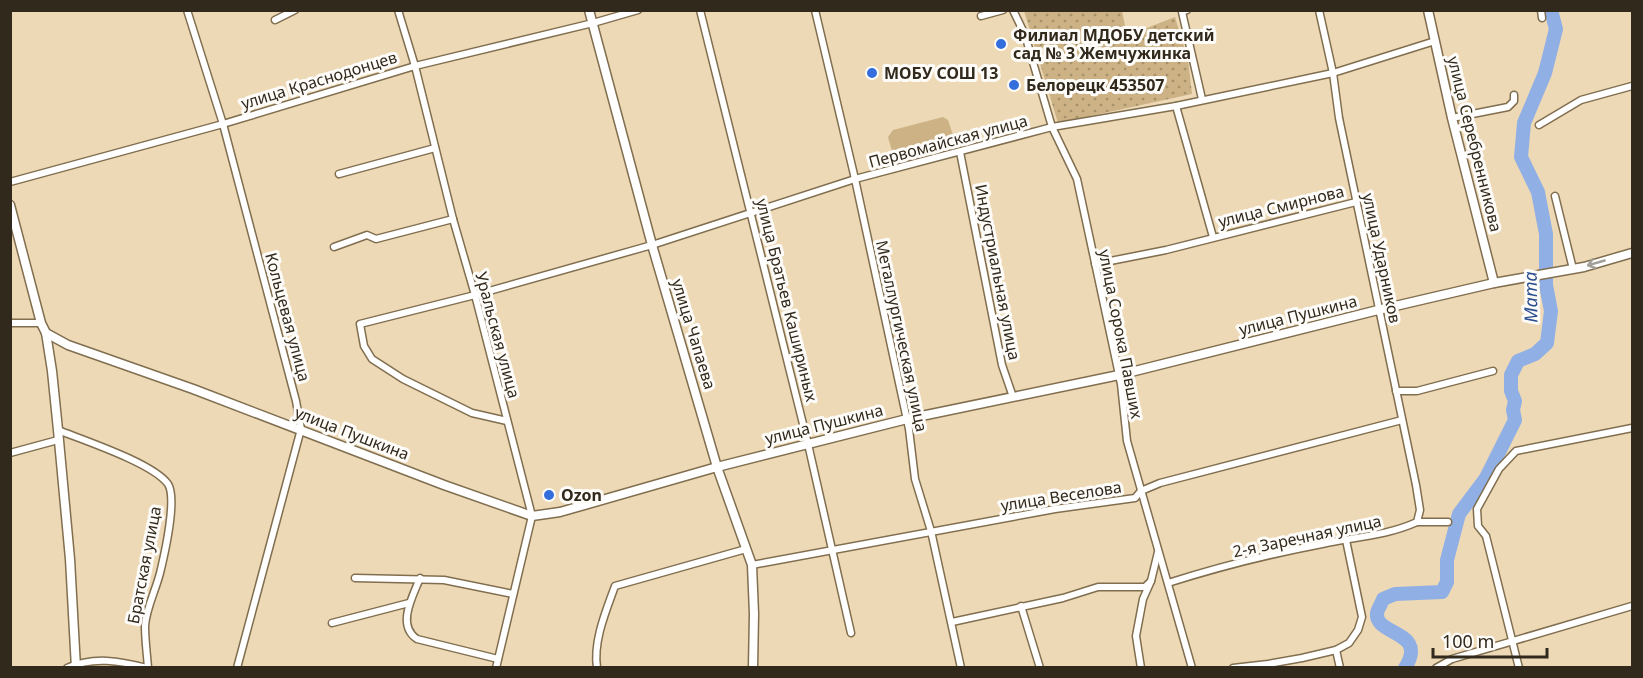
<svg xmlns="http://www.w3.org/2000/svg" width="1643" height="678" font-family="'Noto Sans',sans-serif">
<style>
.park{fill:url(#park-dots)}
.garden{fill:#ccb284}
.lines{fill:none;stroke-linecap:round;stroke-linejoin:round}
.river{stroke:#90afe5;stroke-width:14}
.street-casing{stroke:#806e4f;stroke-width:9}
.secondary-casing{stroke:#806e4f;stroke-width:11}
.street{stroke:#fff;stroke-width:6}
.secondary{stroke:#fff;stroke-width:8}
.oneway{stroke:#a29f99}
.poi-dot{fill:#336edc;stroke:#fefcf9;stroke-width:2}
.labels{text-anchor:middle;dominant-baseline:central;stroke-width:6;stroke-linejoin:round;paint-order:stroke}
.poi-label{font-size:16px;font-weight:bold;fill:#31291c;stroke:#fefcf9;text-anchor:start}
.street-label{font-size:16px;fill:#31291c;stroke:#fefcf9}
.water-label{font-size:18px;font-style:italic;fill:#294d8e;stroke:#fefcf9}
</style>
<defs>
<pattern id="park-dots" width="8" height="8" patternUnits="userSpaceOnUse" patternTransform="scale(1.5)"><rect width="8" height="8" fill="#ccb284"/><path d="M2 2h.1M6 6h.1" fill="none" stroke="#a6916b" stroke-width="1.8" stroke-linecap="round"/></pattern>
</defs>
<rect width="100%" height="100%" fill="#edd9b6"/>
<path class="park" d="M 1024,11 L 1122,11 L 1125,26 L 1139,31 L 1175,17 L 1188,60 L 1192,94 L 1058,123 Z"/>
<path class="garden" d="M 943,117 L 948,120 L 954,138 L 950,146 L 903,159 L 893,155 L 888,137 L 893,130 Z"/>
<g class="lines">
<path class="river" d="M 1405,668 C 1429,630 1374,636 1377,613 C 1378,608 1382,603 1383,599 L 1395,594 L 1442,592 L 1447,582 L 1447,560 L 1459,514 L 1486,478 L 1515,420 L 1513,410 L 1515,401 L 1511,391 L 1511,375 L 1518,361 L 1535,354 L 1547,343 L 1551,311 L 1546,285 L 1546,234 L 1538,192 L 1521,157 L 1524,123 L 1545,73 L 1556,29 L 1551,10"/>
<defs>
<g id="street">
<path d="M 187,10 L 223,124 L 296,401 L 301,429 L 237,668"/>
<path d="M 398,10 L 415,66 L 453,219 L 475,295 L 532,516 L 496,668"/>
<path d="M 700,10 L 808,444 L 851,633"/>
<path d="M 815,10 L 855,179 L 909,429 L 915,479 L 931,531 L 961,668"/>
<path d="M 1013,10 L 1025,35 L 1052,127 L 1077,179 L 1121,384 L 1127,441 L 1192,668"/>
<path d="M 1187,10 L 1182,12 L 1202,99"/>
<path d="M 1541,10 L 1542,18"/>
<path d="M 981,16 L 1003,10"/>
<path d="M 275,20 L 295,10"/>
<path d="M 1176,106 L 1213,237"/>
<path d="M 1452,118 L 1508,107 L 1514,101 L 1514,95"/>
<path d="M 1539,125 L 1581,100 L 1632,86"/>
<path d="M 960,152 L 1002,365 L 1013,397"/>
<path d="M 339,174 L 435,148"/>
<path d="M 10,182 L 223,124 L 415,66 L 593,23 L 638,10"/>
<path d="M 1555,196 L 1573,269"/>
<path d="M 334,247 L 367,235 L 376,239 L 453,219"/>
<path d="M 1095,264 L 1166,250 L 1356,202"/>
<path d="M 10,323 L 41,323"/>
<path d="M 1396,391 L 1417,391 L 1493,371"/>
<path d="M 507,421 L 472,413 L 403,379 L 372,359 L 364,346 L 360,324 L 475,295 L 652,245 L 855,179 L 1052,127 L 1176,106 L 1333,73 L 1435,41"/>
<path d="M 58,430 C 83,440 153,463 168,484 C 177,498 165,552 161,569 C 157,588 146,608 145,626 C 145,640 147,654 148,668"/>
<path d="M 10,453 L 58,440"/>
<path d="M 1417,522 L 1448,522"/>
<path d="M 752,565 L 1055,509 L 1135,498 L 1141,491 L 1160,483 L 1402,420"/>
<path d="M 355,578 L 444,580 L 513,594"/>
<path d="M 420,578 C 413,596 396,625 417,639 L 498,659"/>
<path d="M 1168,583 C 1218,567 1270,554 1322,544 C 1354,537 1386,536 1417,522 L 1420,510 L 1416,485 L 1339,118 L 1333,73 L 1319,10"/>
<path d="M 1021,606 L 1040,668"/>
<path d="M 952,622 L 1063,598 L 1098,587 L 1145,587 L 1151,581"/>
<path d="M 332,623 L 409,603"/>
<path d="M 1336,650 L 1340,668"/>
<path d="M 67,668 C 94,656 120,661 147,668"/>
<path d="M 597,668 C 593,641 606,611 615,586 L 746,549"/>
<path d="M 1141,668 L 1136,636 L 1143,599 L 1151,581 L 1158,552"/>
<path d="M 1233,668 L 1268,664 L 1302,658 L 1336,650 L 1349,643 L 1358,630 L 1362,617 L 1346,540"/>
<path d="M 1436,668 L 1452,659 L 1632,606"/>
<path d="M 1519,668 L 1486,536 L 1478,526 L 1477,509 L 1499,469 L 1516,451 L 1632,428"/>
</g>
<g id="secondary">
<path d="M 589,10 L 652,245 L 717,467 L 752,565 L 754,614 L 753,668"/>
<path d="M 1428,10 L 1452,118 L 1494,283"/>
<path d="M 10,205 L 41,323 L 46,333 L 52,371 L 58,430 L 70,559 L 76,668"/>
<path d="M 46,333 L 68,345 L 193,389 L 444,485 L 532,516 L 560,512 L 717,467 L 907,419 L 1119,375 L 1378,310 L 1494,283 L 1584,267 L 1632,253"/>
</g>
</defs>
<use href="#street" class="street-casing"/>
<use href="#secondary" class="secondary-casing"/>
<use href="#street" class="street"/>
<use href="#secondary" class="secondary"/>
</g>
<defs><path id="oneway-shaft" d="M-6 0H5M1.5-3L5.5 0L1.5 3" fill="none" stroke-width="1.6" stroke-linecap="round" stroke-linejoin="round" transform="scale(1.5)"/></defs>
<use class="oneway" href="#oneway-shaft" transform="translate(1596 263) rotate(164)"/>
<g class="poi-dot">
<circle cx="1001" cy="44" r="6"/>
<circle cx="872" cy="73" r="6"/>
<circle cx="1014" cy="85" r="6"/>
<circle cx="549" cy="495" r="6"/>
</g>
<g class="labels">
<g class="poi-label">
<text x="1013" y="35">Филиал МДОБУ детский<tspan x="1013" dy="18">сад № 3 Жемчужинка</tspan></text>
<text x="884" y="73">МОБУ СОШ 13</text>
<text x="1026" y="85">Белорецк 453507</text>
<text x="561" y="495">Ozon</text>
</g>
<g class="street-label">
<text transform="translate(319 80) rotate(-17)">улица Краснодонцев</text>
<text transform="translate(948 141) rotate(-15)">Первомайская улица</text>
<text transform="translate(1475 144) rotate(76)">улица Серебренникова</text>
<text transform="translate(1281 206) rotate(-14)">улица Смирнова</text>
<text transform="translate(1382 258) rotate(78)">улица Ударников</text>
<text transform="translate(998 272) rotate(79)">Индустриальная улица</text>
<text transform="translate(787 300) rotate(76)">улица Братьев Кашириных</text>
<text transform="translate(1298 315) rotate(-14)">улица Пушкина</text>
<text transform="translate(288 317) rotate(75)">Кольцевая улица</text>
<text transform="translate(694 334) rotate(73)">улица Чапаева</text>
<text transform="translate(1121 334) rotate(79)">улица Сорока Павших</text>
<text transform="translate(498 335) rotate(75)">Уральская улица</text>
<text transform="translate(902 336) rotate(78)">Металлургическая улица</text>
<text transform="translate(824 424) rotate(-14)">улица Пушкина</text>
<text transform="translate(352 433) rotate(21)">улица Пушкина</text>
<text transform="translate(1061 496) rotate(-9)">улица Веселова</text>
<text transform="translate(1307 536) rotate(-12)">2-я Заречная улица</text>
<text transform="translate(144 565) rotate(-79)">Братская улица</text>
</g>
<g class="water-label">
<text transform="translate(1530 297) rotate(-91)">Мата</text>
</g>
</g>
<rect width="1643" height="678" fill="none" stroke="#31291c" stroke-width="24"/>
<path d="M1433 648v9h114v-9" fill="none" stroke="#31291c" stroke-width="3"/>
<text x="1442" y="648" font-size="18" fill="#31291c" stroke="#fefcf9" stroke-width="4.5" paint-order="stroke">100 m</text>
</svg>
